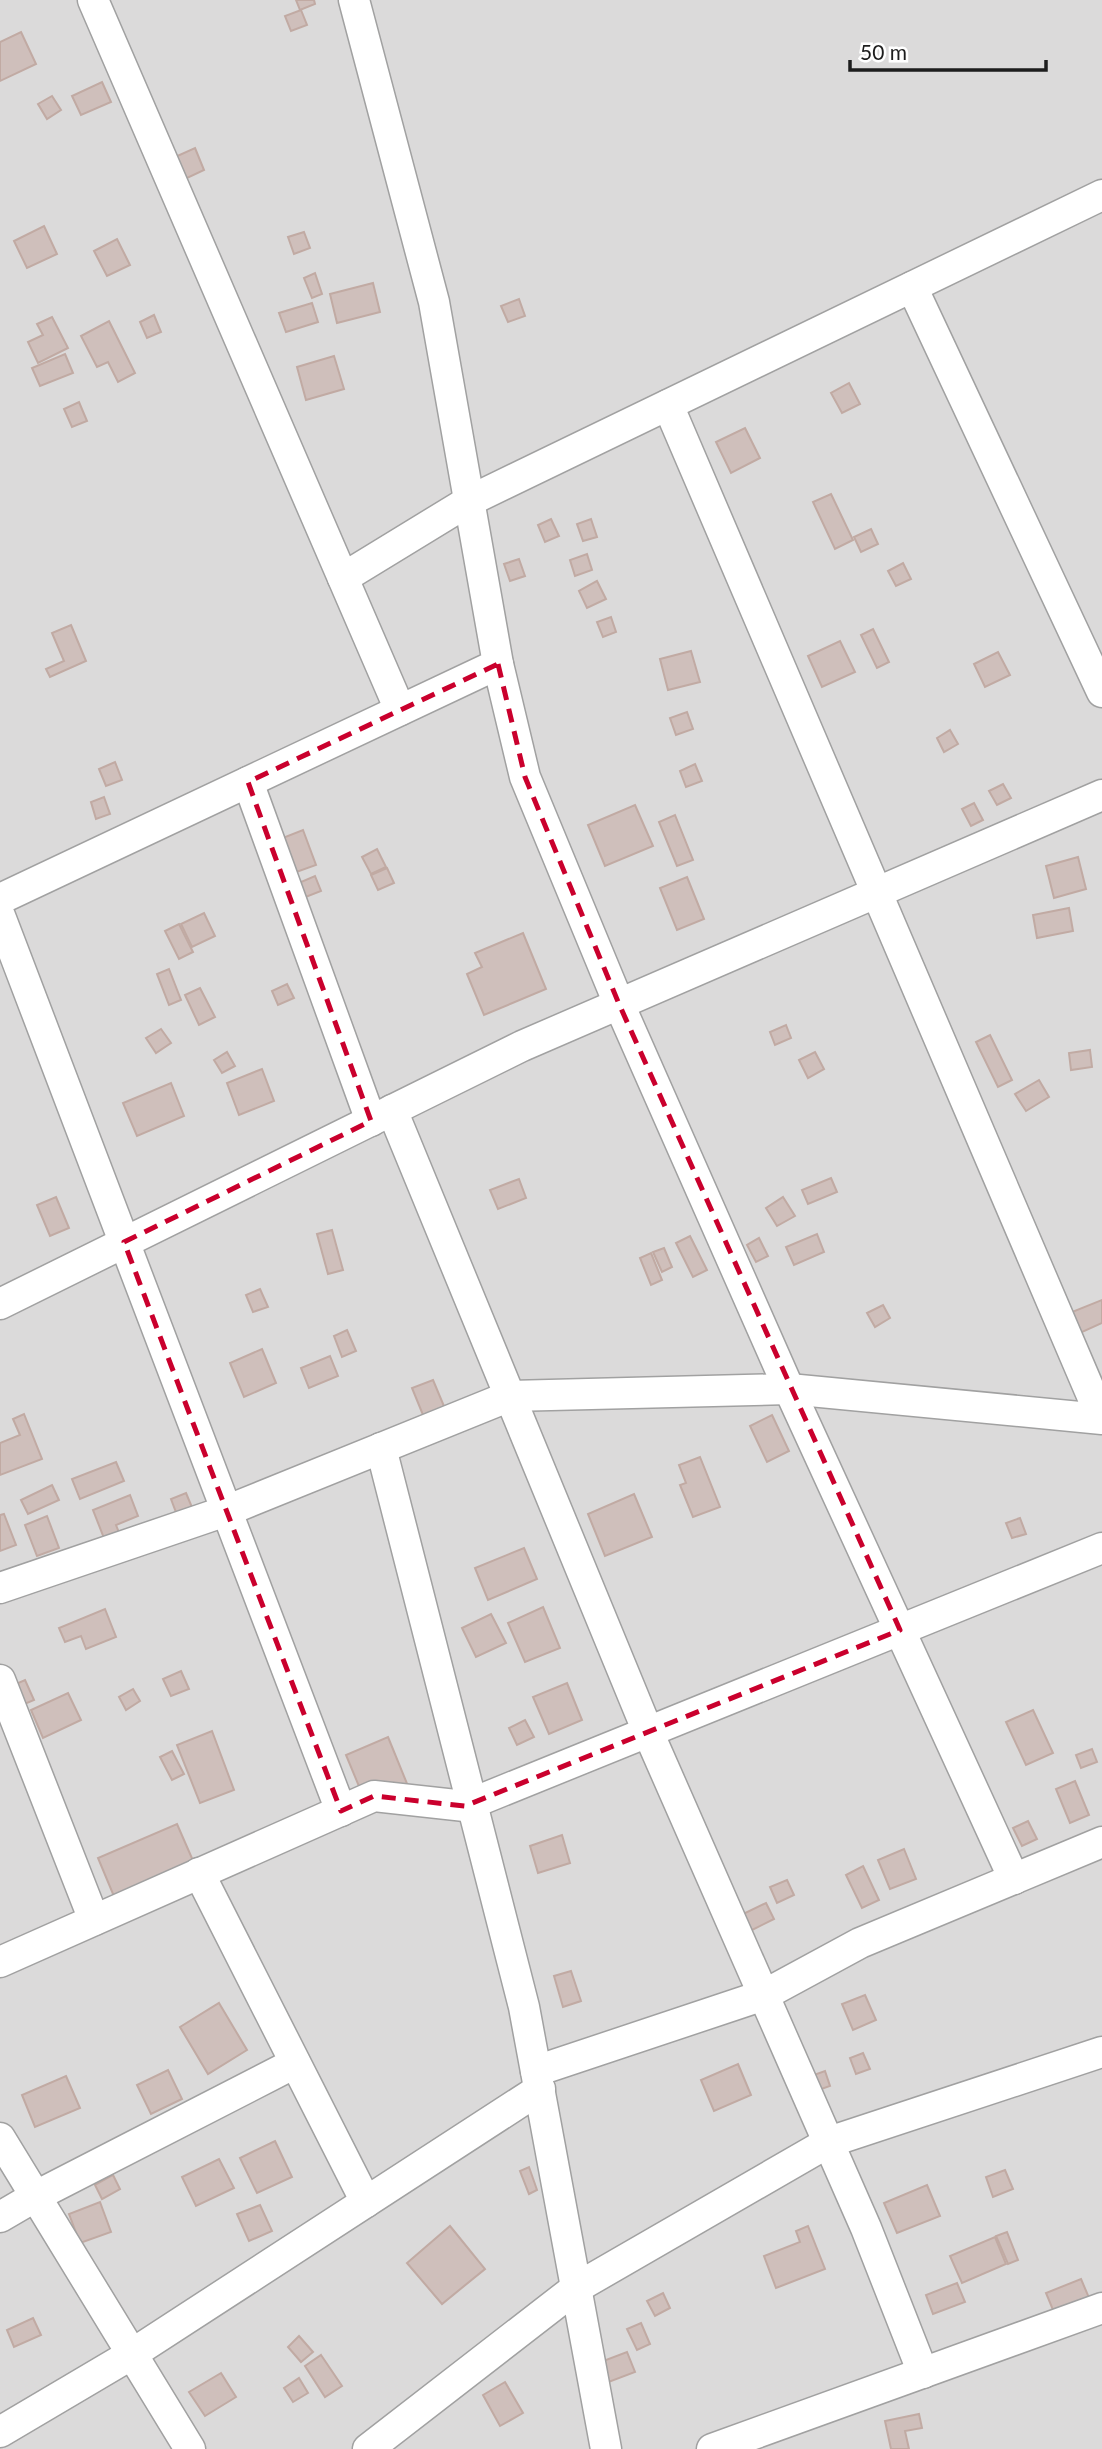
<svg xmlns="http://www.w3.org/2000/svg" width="1102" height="2449" font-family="Lato,sans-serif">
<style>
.residential{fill:#dbdada}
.building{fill:#cfbfbb;stroke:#c1aaa3;stroke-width:2}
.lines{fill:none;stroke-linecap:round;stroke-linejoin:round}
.minor-casing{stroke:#a1a1a1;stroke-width:33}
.minor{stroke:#fff;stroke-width:30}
.marked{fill:none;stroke:#ca002d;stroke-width:5;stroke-dasharray:14 9;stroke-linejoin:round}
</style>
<rect width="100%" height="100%" fill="#efe8e2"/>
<rect class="residential" x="0" y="0" width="1102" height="2449"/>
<g class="building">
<path d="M 296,0 L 314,0 L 315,4 L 300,10 Z"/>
<path d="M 301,10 L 307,25 L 291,31 L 285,16 Z"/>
<path d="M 21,32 L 36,64 L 0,81 L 0,42 Z"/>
<path d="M 102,82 L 111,102 L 81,115 L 72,96 Z"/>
<path d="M 52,96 L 61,110 L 47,119 L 38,104 Z"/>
<path d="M 195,148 L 204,170 L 185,179 L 175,157 Z"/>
<path d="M 44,226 L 57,254 L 27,268 L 14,241 Z"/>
<path d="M 304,232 L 310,248 L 294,254 L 288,237 Z"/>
<path d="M 117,239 L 130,265 L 107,276 L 94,251 Z"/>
<path d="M 315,273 L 322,294 L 312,298 L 304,278 Z"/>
<path d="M 373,283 L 380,312 L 337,323 L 330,294 Z"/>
<path d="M 519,299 L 525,316 L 508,322 L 501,306 Z"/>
<path d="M 312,303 L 318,322 L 286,332 L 279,313 Z"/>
<path d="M 154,315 L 161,332 L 147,338 L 140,322 Z"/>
<path d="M 52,317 L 68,348 L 38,363 L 28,342 L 43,335 L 37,324 Z"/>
<path d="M 109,321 L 135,373 L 118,382 L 108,362 L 97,367 L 81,336 Z"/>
<path d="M 65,354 L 73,373 L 40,386 L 32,368 Z"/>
<path d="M 334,356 L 344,389 L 306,400 L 297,367 Z"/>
<path d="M 849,383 L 860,404 L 842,413 L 831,393 Z"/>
<path d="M 79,402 L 87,421 L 72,427 L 64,409 Z"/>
<path d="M 745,428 L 760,458 L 731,473 L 716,442 Z"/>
<path d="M 831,494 L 853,540 L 835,549 L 813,502 Z"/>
<path d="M 551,519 L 559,536 L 545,542 L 538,525 Z"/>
<path d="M 591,519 L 597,537 L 583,541 L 577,524 Z"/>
<path d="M 871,529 L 878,544 L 861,552 L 854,537 Z"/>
<path d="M 587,554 L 592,570 L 575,576 L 570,560 Z"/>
<path d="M 519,559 L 525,576 L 510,581 L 504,564 Z"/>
<path d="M 903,563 L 911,579 L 896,586 L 888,571 Z"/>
<path d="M 597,581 L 606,599 L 587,608 L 579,591 Z"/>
<path d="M 611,617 L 616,632 L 603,637 L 597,622 Z"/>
<path d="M 71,625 L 86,661 L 50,677 L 46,669 L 64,661 L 52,633 Z"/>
<path d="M 873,629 L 889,662 L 877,668 L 861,635 Z"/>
<path d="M 840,641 L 855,672 L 822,687 L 808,656 Z"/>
<path d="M 691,651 L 700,682 L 668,690 L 660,659 Z"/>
<path d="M 998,652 L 1010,675 L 985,687 L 974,664 Z"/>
<path d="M 687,712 L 693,729 L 676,735 L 670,718 Z"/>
<path d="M 950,730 L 958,744 L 944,752 L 937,738 Z"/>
<path d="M 115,762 L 122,780 L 106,786 L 99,769 Z"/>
<path d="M 695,764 L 702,781 L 686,787 L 680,771 Z"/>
<path d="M 1003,784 L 1011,798 L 997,805 L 989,791 Z"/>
<path d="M 104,797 L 110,814 L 96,819 L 91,802 Z"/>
<path d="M 974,803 L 983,820 L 971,826 L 962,809 Z"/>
<path d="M 635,805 L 653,846 L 605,866 L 588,825 Z"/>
<path d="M 675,815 L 693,860 L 677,866 L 659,822 Z"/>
<path d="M 303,830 L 316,865 L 288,875 L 275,841 Z"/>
<path d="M 377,849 L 386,867 L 371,874 L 362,857 Z"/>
<path d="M 1078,857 L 1086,889 L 1054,898 L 1046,866 Z"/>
<path d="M 387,868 L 394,883 L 378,890 L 371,875 Z"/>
<path d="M 315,876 L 321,891 L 293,902 L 287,888 Z"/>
<path d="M 687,877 L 704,919 L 677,930 L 660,888 Z"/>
<path d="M 1069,908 L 1073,931 L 1037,938 L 1033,915 Z"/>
<path d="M 204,913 L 215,936 L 192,947 L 181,924 Z"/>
<path d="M 179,924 L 193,952 L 179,959 L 165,931 Z"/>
<path d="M 523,933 L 546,989 L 484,1015 L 467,974 L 482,967 L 475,953 Z"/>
<path d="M 169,969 L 181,1000 L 169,1005 L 157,974 Z"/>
<path d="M 287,984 L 294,998 L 278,1005 L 272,991 Z"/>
<path d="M 200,988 L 215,1017 L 199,1025 L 185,995 Z"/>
<path d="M 786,1025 L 791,1038 L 775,1045 L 770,1032 Z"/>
<path d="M 161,1029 L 171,1043 L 156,1053 L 146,1038 Z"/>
<path d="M 990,1035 L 1012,1080 L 998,1087 L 976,1042 Z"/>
<path d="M 1090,1050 L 1092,1067 L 1071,1070 L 1069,1053 Z"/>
<path d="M 227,1052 L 235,1066 L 222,1073 L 214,1060 Z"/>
<path d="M 815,1052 L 824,1069 L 808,1078 L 799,1060 Z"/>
<path d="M 262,1069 L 274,1101 L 239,1115 L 227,1083 Z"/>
<path d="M 1039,1080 L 1049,1097 L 1026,1111 L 1015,1094 Z"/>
<path d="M 171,1083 L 184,1116 L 137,1136 L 123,1103 Z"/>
<path d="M 831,1178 L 837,1192 L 808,1204 L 802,1190 Z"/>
<path d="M 519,1179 L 526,1198 L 498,1209 L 490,1190 Z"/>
<path d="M 56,1197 L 69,1228 L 50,1236 L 37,1205 Z"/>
<path d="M 783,1197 L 795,1216 L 777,1226 L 766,1208 Z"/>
<path d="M 332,1230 L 343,1270 L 328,1274 L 317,1234 Z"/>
<path d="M 817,1234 L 824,1252 L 794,1265 L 786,1247 Z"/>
<path d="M 690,1236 L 707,1270 L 693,1277 L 676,1243 Z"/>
<path d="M 759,1238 L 768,1256 L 756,1262 L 747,1245 Z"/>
<path d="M 664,1248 L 672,1267 L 662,1272 L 653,1252 Z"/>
<path d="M 651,1253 L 662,1280 L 651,1285 L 640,1258 Z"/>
<path d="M 260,1289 L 268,1307 L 253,1312 L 246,1295 Z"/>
<path d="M 1102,1300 L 1102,1323 L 1080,1333 L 1072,1312 Z"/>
<path d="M 883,1305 L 890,1318 L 875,1327 L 867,1313 Z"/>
<path d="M 347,1330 L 356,1351 L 342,1357 L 334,1336 Z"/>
<path d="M 262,1349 L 276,1383 L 244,1397 L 230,1363 Z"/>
<path d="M 330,1356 L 338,1376 L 309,1388 L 301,1368 Z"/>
<path d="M 433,1380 L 446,1411 L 425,1420 L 412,1388 Z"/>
<path d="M 24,1414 L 42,1459 L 0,1475 L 0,1443 L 20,1435 L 13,1419 Z"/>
<path d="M 772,1415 L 789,1451 L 767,1462 L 750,1426 Z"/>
<path d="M 700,1457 L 720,1507 L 693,1517 L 680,1485 L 686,1483 L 679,1465 Z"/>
<path d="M 116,1462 L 124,1481 L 80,1499 L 72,1479 Z"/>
<path d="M 52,1485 L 59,1500 L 28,1514 L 21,1500 Z"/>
<path d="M 186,1493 L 196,1517 L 180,1523 L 171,1499 Z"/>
<path d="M 634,1494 L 652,1537 L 605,1556 L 588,1514 Z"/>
<path d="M 130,1495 L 138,1516 L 116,1525 L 124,1545 L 109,1551 L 93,1510 Z"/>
<path d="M 4,1514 L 16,1545 L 0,1551 L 0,1515 Z"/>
<path d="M 47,1516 L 59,1548 L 37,1556 L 25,1525 Z"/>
<path d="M 1020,1518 L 1026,1534 L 1012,1538 L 1006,1523 Z"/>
<path d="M 524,1548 L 537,1579 L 488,1600 L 475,1568 Z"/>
<path d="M 543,1607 L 560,1648 L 525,1662 L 508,1623 Z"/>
<path d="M 105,1609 L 116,1637 L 86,1649 L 81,1636 L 65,1642 L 59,1628 Z"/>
<path d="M 491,1614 L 506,1643 L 476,1657 L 462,1628 Z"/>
<path d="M 181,1671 L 189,1689 L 171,1696 L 163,1679 Z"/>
<path d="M 25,1680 L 34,1700 L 8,1711 L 0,1691 Z"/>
<path d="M 567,1683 L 582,1720 L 549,1734 L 533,1697 Z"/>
<path d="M 133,1689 L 140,1701 L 126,1710 L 119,1697 Z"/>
<path d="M 68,1693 L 81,1720 L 43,1738 L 31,1710 Z"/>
<path d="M 1033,1710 L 1053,1753 L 1026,1765 L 1006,1722 Z"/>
<path d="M 525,1720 L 534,1737 L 517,1745 L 509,1728 Z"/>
<path d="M 212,1731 L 234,1790 L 200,1803 L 177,1745 Z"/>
<path d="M 388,1737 L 410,1791 L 368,1808 L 346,1755 Z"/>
<path d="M 1092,1749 L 1097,1762 L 1081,1768 L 1076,1755 Z"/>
<path d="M 172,1751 L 184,1774 L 172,1780 L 160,1757 Z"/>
<path d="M 1075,1781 L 1089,1815 L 1070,1823 L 1056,1789 Z"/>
<path d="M 1028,1821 L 1037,1839 L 1022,1846 L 1013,1828 Z"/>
<path d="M 177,1824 L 201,1879 L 118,1906 L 98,1858 Z"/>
<path d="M 562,1835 L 570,1863 L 538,1873 L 530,1846 Z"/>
<path d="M 904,1849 L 916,1879 L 890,1889 L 878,1860 Z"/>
<path d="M 863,1866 L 879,1900 L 862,1908 L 846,1875 Z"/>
<path d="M 787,1880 L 794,1895 L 777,1903 L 770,1887 Z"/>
<path d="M 766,1903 L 774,1919 L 746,1933 L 739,1916 Z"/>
<path d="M 571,1971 L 581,2001 L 563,2007 L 554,1976 Z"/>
<path d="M 865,1995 L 876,2020 L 853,2030 L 842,2004 Z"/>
<path d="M 219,2003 L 247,2050 L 208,2074 L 180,2027 Z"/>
<path d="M 863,2053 L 870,2069 L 856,2074 L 850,2058 Z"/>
<path d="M 738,2064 L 751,2095 L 714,2111 L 701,2080 Z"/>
<path d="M 168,2070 L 182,2099 L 151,2114 L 137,2085 Z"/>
<path d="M 825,2071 L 830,2086 L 813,2092 L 808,2077 Z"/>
<path d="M 66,2076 L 80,2108 L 35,2127 L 22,2095 Z"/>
<path d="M 275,2141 L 292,2177 L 257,2193 L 240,2158 Z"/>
<path d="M 219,2159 L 234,2188 L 196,2206 L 182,2177 Z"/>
<path d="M 529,2167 L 537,2190 L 529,2194 L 520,2171 Z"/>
<path d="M 1005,2170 L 1013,2189 L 993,2197 L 986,2177 Z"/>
<path d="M 113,2175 L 120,2189 L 102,2199 L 95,2185 Z"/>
<path d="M 927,2185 L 940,2216 L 897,2233 L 884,2203 Z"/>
<path d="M 100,2202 L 111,2232 L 80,2243 L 69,2214 Z"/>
<path d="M 260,2205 L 272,2231 L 249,2241 L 237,2214 Z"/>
<path d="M 450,2226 L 485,2269 L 442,2304 L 407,2263 Z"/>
<path d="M 808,2226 L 825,2269 L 776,2288 L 764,2256 L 800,2242 L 796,2231 Z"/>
<path d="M 1007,2232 L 1018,2260 L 1008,2264 L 996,2236 Z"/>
<path d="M 995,2237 L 1006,2264 L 962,2283 L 950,2256 Z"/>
<path d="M 1081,2279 L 1098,2319 L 1063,2334 L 1046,2293 Z"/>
<path d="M 957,2283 L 965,2302 L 933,2314 L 926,2295 Z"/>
<path d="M 663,2293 L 670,2308 L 655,2316 L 647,2301 Z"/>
<path d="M 33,2318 L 41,2335 L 14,2347 L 7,2330 Z"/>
<path d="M 641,2323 L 650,2344 L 637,2350 L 627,2329 Z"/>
<path d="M 299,2336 L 313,2352 L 301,2362 L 288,2347 Z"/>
<path d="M 627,2352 L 635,2372 L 598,2386 L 590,2366 Z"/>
<path d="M 321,2355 L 342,2386 L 325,2397 L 305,2366 Z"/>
<path d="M 221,2373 L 236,2397 L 205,2416 L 189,2392 Z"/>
<path d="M 299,2378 L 308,2393 L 293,2402 L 284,2388 Z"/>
<path d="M 505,2382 L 523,2413 L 500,2426 L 483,2395 Z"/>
<path d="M 919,2414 L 922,2428 L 905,2431 L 909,2449 L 891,2449 L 885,2421 Z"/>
</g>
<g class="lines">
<defs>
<g id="minor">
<path d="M 93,0 L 400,710"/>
<path d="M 912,287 L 1102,692"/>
<path d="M 343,578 L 469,501 L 1102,195"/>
<path d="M 498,664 L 525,777 L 619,1004 L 789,1389 L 1014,1879"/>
<path d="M 248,782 L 371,1121"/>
<path d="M 0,899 L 498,664 L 434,302 L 354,0"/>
<path d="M 0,916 L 341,1811"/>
<path d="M 392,1110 L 648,1732 L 866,2228 L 923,2373"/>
<path d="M 0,1304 L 522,1046 L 1102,795"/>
<path d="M 381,1448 L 524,2007 L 606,2449"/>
<path d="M 0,1588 L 226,1511 L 510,1396 L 789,1389 L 1102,1419 L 668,405"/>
<path d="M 0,1680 L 94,1920"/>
<path d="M 199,1873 L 366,2202"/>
<path d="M 0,1962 L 374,1796 L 465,1806 L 1102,1548"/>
<path d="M 536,2071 L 764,1995 L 860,1943 L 1102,1842"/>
<path d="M 0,2138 L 190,2449"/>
<path d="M 0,2217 L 36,2196 L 295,2063"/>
<path d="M 0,2432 L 132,2354 L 540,2089"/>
<path d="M 368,2449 L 576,2288 L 829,2142 L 1102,2052"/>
<path d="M 712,2449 L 1102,2308"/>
</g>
</defs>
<use href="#minor" class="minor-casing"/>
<use href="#minor" class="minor"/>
</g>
<path class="marked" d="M 498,664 L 525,777 L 619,1004 L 900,1630 L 465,1806 L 374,1796 L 341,1811 L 124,1242 L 371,1121 L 248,782 Z"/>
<path d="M850 60v10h196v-10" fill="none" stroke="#1d1d1d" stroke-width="3.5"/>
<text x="860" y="60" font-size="21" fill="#1d1d1d" stroke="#ffffff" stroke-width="5" paint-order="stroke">50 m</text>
</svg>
